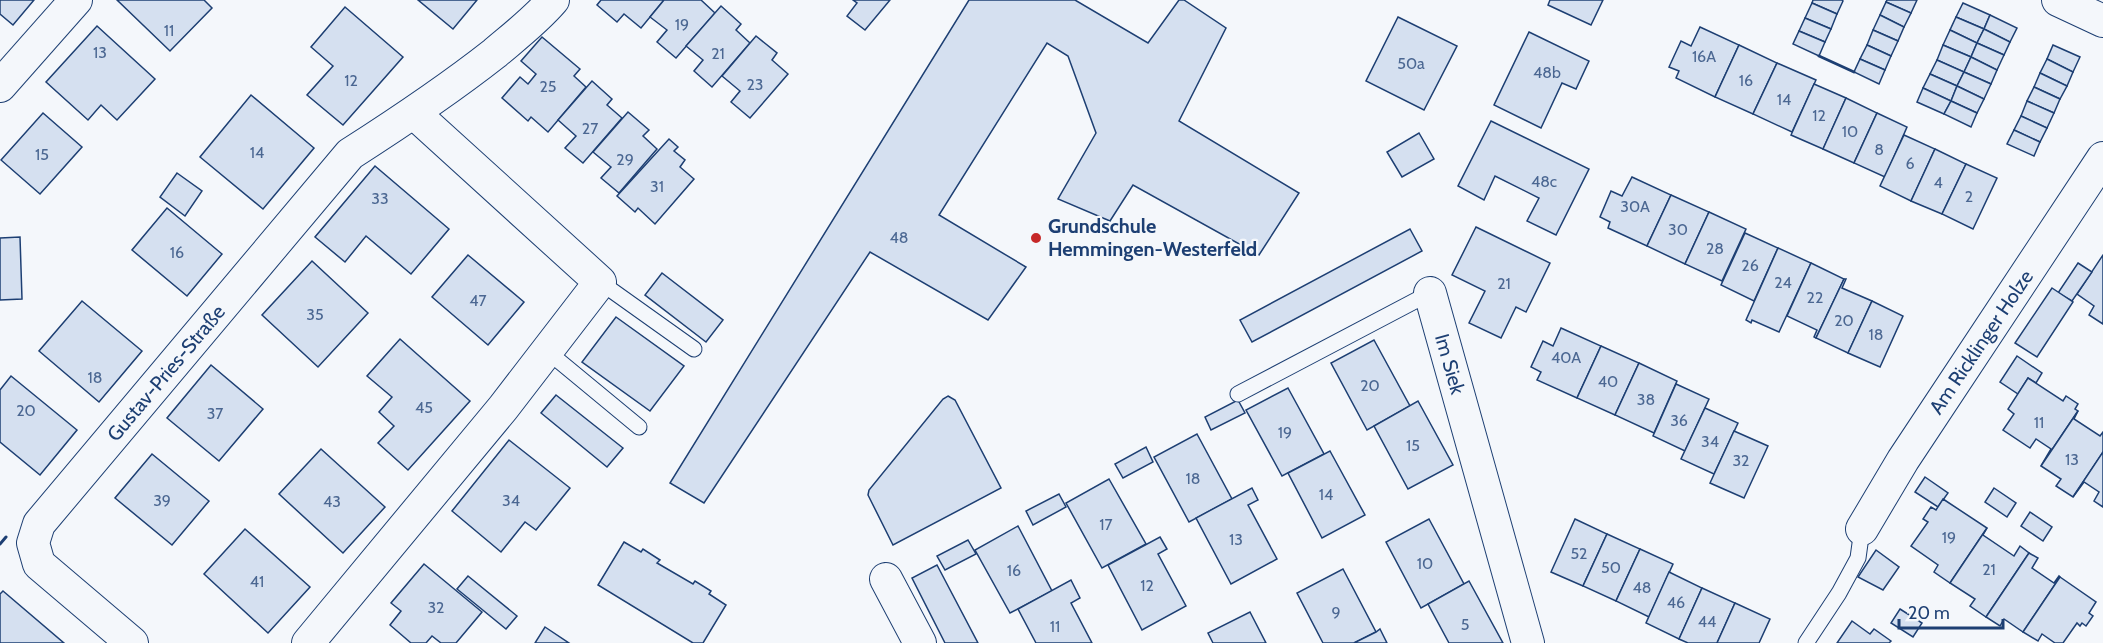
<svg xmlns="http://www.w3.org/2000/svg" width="2103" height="643" font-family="Cabin,sans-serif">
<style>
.building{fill:#d5e0f0;stroke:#1d3f73;stroke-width:1.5}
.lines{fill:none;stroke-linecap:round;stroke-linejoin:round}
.lane-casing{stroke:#1d3f73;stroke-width:17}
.street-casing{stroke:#1d3f73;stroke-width:34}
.lane{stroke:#f4f7fb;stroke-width:15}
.street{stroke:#f4f7fb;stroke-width:32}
.wall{stroke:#1d3f73;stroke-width:3}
.poi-dot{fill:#c62828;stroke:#f4f7fb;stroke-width:2}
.labels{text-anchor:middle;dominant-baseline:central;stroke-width:4.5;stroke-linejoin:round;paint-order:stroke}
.number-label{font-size:16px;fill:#4b6792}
.poi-label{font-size:20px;font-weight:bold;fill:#1d3f73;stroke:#f4f7fb;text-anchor:start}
.street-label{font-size:20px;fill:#1d3f73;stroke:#f4f7fb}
</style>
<rect width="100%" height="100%" fill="#f4f7fb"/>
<g class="building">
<path d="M 0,0 L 34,0 L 13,25 L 0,14 Z"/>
<path d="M 117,0 L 204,0 L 212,8 L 170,51 Z"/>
<path d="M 418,0 L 477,0 L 453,29 Z"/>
<path d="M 601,0 L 664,0 L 641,28 L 624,14 L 617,22 L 597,5 Z"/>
<path d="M 664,0 L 701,0 L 715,13 L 676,58 L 657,42 L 667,30 L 650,17 Z"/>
<path d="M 853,0 L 890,0 L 865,30 L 847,16 L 857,3 Z"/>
<path d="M 969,0 L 1075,0 L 1148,43 L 1179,0 L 1184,0 L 1226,28 L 1179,121 L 1299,193 L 1259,255 L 1133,185 L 1110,221 L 1058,199 L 1096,133 L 1068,56 L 1047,43 L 939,215 L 1026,267 L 988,320 L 870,252 L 704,503 L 670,483 Z"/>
<path d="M 1550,0 L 1603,0 L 1591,25 L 1548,5 Z"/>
<path d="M 1813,0 L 1842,0 L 1843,1 L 1837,14 L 1812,3 Z"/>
<path d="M 1887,0 L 1917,0 L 1911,13 L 1886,2 Z"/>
<path d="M 1886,2 L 1911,13 L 1904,27 L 1880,15 Z"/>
<path d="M 1812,3 L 1837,14 L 1831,29 L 1805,18 Z"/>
<path d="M 1963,3 L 1990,15 L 1984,29 L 1956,17 Z"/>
<path d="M 721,6 L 741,24 L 736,30 L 750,43 L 712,87 L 694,71 L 703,60 L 686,46 Z"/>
<path d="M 345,7 L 403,57 L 343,125 L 307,95 L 333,66 L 311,47 Z"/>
<path d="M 1880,15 L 1904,27 L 1898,41 L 1873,30 Z"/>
<path d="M 1990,15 L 2017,28 L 2010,42 L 1984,29 Z"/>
<path d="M 1398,17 L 1457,46 L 1424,110 L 1366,81 Z"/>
<path d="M 1956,17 L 1984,29 L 1977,43 L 1950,30 Z"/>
<path d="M 1805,18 L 1831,29 L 1825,42 L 1799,31 Z"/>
<path d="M 97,26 L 155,79 L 117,120 L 101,105 L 88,120 L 46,82 Z"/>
<path d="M 1700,27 L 1739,45 L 1715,97 L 1676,78 L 1679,71 L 1669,67 L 1681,41 L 1691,46 Z"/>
<path d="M 1984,29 L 2010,42 L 2004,55 L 1977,43 Z"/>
<path d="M 1873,30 L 1898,41 L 1891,56 L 1867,45 Z"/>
<path d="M 1950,30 L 1977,43 L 1971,57 L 1943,45 Z"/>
<path d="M 1799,31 L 1825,42 L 1819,56 L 1793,44 Z"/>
<path d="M 1529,32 L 1589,61 L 1576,89 L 1562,83 L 1541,128 L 1494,105 Z"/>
<path d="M 756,36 L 777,53 L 772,60 L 788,74 L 750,118 L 731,102 L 740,91 L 722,76 Z"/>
<path d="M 542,37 L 580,69 L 574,76 L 586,87 L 548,132 L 531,117 L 528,121 L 502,98 L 520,77 L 528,84 L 536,74 L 521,61 Z"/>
<path d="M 1977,43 L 2004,55 L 1997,70 L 1971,57 Z"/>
<path d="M 1739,45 L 1777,63 L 1753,114 L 1715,97 Z"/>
<path d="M 1867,45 L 1891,56 L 1885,70 L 1860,59 Z"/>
<path d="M 1943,45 L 1971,57 L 1964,72 L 1937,60 Z"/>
<path d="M 2053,45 L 2080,57 L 2073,72 L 2047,59 Z"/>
<path d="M 1971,57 L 1997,70 L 1991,84 L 1964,72 Z"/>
<path d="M 1860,59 L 1885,70 L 1879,84 L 1854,72 Z"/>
<path d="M 2047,59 L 2073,72 L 2067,86 L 2040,73 Z"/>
<path d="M 1937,60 L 1964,72 L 1957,86 L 1930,74 Z"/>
<path d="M 1777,63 L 1816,80 L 1792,132 L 1753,114 Z"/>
<path d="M 1964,72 L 1991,84 L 1984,99 L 1957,86 Z"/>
<path d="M 2040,73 L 2067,86 L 2060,99 L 2034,87 Z"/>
<path d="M 1930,74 L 1957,86 L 1951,101 L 1923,88 Z"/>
<path d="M 592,81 L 612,99 L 607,105 L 622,118 L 583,163 L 565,148 L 576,136 L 558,120 Z"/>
<path d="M 1814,84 L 1846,98 L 1823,149 L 1791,135 Z"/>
<path d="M 1957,86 L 1984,99 L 1977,113 L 1951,101 Z"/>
<path d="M 2034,87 L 2060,99 L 2054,113 L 2027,101 Z"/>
<path d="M 1923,88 L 1951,101 L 1944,114 L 1917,102 Z"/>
<path d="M 251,95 L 314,148 L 263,209 L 200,157 Z"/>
<path d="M 1846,98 L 1877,113 L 1854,163 L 1823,149 Z"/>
<path d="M 1951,101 L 1977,113 L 1971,127 L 1944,114 Z"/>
<path d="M 2027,101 L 2054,113 L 2047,128 L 2021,116 Z"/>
<path d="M 628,112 L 649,130 L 643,136 L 657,149 L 619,193 L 601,178 L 611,167 L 593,152 Z"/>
<path d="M 43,113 L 82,147 L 40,194 L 1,160 Z"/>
<path d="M 1877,113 L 1907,127 L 1885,177 L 1854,163 Z"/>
<path d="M 2021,116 L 2047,128 L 2040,142 L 2014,130 Z"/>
<path d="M 1491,121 L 1589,169 L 1556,235 L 1527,221 L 1539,198 L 1495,176 L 1484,200 L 1458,186 Z"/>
<path d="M 2014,130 L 2040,142 L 2034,156 L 2007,144 Z"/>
<path d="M 1419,133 L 1434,159 L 1402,177 L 1387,152 Z"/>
<path d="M 1904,135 L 1935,149 L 1911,201 L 1880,186 Z"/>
<path d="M 669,139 L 678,147 L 674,151 L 685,160 L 680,167 L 694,179 L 655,224 L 638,208 L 635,212 L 617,196 Z"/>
<path d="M 1935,149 L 1966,164 L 1942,214 L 1911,201 Z"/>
<path d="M 1966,164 L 1997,178 L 1973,229 L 1942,214 Z"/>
<path d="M 375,166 L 449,229 L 411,274 L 366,236 L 345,262 L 315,237 Z"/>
<path d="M 177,173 L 202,191 L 185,216 L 160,197 Z"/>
<path d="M 1632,177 L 1671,195 L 1647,246 L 1608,228 L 1610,222 L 1600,217 L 1611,191 L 1622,196 Z"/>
<path d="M 1671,195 L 1709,212 L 1685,264 L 1647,246 Z"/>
<path d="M 167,208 L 222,254 L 187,296 L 132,250 Z"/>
<path d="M 1709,212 L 1746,229 L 1722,281 L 1685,264 Z"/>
<path d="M 1476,227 L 1550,263 L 1526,312 L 1516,307 L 1501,338 L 1469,323 L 1485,291 L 1452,275 Z"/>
<path d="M 1410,229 L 1422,251 L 1252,342 L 1240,320 Z"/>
<path d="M 1745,233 L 1778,248 L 1754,301 L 1721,285 Z"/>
<path d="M 20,237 L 22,299 L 0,300 L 0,238 Z"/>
<path d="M 1778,248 L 1811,263 L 1779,332 L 1752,320 L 1751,323 L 1746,320 Z"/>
<path d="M 468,255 L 524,302 L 488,345 L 432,297 Z"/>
<path d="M 2103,255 L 2103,324 L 2089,315 L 2094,306 L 2077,294 Z"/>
<path d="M 312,261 L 368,313 L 318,367 L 262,315 Z"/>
<path d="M 1811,263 L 1844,279 L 1816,338 L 1814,337 L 1817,330 L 1787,316 Z"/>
<path d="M 2078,263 L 2092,272 L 2072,301 L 2058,293 Z"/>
<path d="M 662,273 L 723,320 L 706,342 L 645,295 Z"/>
<path d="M 1844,279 L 1846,279 L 1842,288 L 1872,301 L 1848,353 L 1816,338 Z"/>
<path d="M 2052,288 L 2073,302 L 2037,357 L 2015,343 Z"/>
<path d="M 82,301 L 142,351 L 99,402 L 39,351 Z"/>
<path d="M 1872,301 L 1903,316 L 1880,367 L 1848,353 Z"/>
<path d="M 616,317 L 684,366 L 650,411 L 582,362 Z"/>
<path d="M 1561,328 L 1601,346 L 1577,398 L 1537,380 L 1541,372 L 1531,367 L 1543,341 L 1553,346 Z"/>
<path d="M 400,339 L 470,401 L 408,470 L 378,443 L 394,426 L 379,412 L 392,397 L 367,376 Z"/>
<path d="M 1374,340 L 1410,406 L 1367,430 L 1331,363 Z"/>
<path d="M 1601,346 L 1639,363 L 1615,415 L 1577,398 Z"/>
<path d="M 2017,356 L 2042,373 L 2036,383 L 2028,378 L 2018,394 L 2000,382 Z"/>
<path d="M 1639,363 L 1677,381 L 1654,433 L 1615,415 Z"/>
<path d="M 211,365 L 263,409 L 219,461 L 167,418 Z"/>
<path d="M 11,376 L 77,430 L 40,475 L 0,442 L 0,390 Z"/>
<path d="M 2028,378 L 2063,401 L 2066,396 L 2078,404 L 2075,409 L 2078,411 L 2041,466 L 2051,449 L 2036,439 L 2030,448 L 2003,430 L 2014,414 L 2008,409 Z"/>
<path d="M 1676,384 L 1709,399 L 1685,451 L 1653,436 Z"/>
<path d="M 1288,388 L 1324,454 L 1282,476 L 1246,410 Z"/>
<path d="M 556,395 L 623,448 L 607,467 L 541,413 Z"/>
<path d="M 948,396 L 955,400 L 1001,488 L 893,545 L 868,495 L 869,490 L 943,399 Z"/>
<path d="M 1238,400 L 1245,413 L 1211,430 L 1205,417 Z"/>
<path d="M 1418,401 L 1453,465 L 1408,489 L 1374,426 Z"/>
<path d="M 1705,408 L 1738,423 L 1714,474 L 1681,459 Z"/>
<path d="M 2078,411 L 2074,419 L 2100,436 L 2103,432 L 2103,452 L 2073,497 L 2056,486 L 2061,479 L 2041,466 Z"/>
<path d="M 1734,431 L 1768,446 L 1744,498 L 1710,483 Z"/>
<path d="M 1197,434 L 1232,499 L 1189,522 L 1154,457 Z"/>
<path d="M 509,440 L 570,488 L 536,530 L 525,522 L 501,552 L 452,511 Z"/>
<path d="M 1146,447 L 1153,462 L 1123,478 L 1115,464 Z"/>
<path d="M 321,449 L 385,507 L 343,553 L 279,494 Z"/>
<path d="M 1330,451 L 1365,515 L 1322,538 L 1288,473 Z"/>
<path d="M 2103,452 L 2103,507 L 2094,501 L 2099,492 L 2084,482 L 2073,497 Z"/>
<path d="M 152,454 L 209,501 L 172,545 L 115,498 Z"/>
<path d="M 1925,477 L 1948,493 L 1938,507 L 1915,492 Z"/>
<path d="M 1109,479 L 1146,544 L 1102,568 L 1066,503 Z"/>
<path d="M 1252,488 L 1258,500 L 1248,505 L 1277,559 L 1231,584 L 1196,518 Z"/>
<path d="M 1994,488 L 2016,503 L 2007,517 L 1985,502 Z"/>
<path d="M 1059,494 L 1066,507 L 1033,525 L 1026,511 Z"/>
<path d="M 1943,499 L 1987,528 L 1950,583 L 1934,572 L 1938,565 L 1911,546 L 1928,522 L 1923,519 L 1931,507 L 1936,510 Z"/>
<path d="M 2030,512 L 2052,527 L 2043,541 L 2021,526 Z"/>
<path d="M 1429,519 L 1464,584 L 1421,608 L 1386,542 Z"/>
<path d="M 1575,519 L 1607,534 L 1583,586 L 1551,572 Z"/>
<path d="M 1018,526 L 1052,591 L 1010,613 L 975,550 Z"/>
<path d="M 1987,528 L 1983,535 L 2014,556 L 2020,546 L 2029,553 L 1986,617 L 1970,606 L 1975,599 L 1950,583 Z"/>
<path d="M 245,529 L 310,587 L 268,633 L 204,574 Z"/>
<path d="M 1607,534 L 1640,549 L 1616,601 L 1583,586 Z"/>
<path d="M 1160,537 L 1167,549 L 1158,554 L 1186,606 L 1142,630 L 1108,565 Z"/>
<path d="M 968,540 L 976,554 L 945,570 L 937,556 Z"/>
<path d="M 624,542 L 641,552 L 643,549 L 660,560 L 657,563 L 693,584 L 695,581 L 711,591 L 709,594 L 726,605 L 703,643 L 693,643 L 598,585 Z"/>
<path d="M 1640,549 L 1673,564 L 1649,617 L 1616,601 Z"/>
<path d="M 1876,550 L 1899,567 L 1883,590 L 1858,577 Z"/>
<path d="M 2029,553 L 2038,558 L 2032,568 L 2054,583 L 2059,576 L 2060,577 L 2023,632 L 2004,619 L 2000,626 L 1986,617 Z"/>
<path d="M 424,564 L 482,612 L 456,643 L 441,643 L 432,636 L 426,643 L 411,643 L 390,625 L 401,611 L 391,603 Z"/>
<path d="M 937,565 L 978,643 L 945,643 L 912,578 Z"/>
<path d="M 1343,569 L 1376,632 L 1354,643 L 1323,643 L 1297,593 Z"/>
<path d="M 1669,572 L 1702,588 L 1679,639 L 1646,623 Z"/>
<path d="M 468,576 L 517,616 L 506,629 L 457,589 Z"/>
<path d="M 2060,577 L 2096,602 L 2089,613 L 2093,616 L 2086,626 L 2082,623 L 2080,626 L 2077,623 L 2063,643 L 2055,643 L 2042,634 L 2038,641 L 2023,632 Z"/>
<path d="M 1071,580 L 1080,598 L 1071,603 L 1092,643 L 1036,643 L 1018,609 Z"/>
<path d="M 1469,581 L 1503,643 L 1449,643 L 1428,604 Z"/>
<path d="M 1702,588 L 1735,603 L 1717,643 L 1688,643 L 1679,639 Z"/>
<path d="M 3,591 L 64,643 L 0,643 L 0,594 Z"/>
<path d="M 1735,603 L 1770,619 L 1759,643 L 1717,643 Z"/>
<path d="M 1900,609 L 1922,623 L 1913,637 L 1891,623 Z"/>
<path d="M 1250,612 L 1266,643 L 1213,643 L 1208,633 Z"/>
<path d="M 1852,621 L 1870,634 L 1874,629 L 1891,641 L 1889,643 L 1837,643 Z"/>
<path d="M 545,627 L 569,643 L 535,643 Z"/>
<path d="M 1380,629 L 1387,643 L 1354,643 L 1376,632 Z"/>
</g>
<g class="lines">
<defs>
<g id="lane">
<path d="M 600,282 L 694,349"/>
<path d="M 547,351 L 639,427"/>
<path d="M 1238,394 L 1430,293"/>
<path d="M 1806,643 L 1839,593 L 1858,558 L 1862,529"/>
</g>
<g id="street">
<path d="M 2058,0 L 2103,21"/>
<path d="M 0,86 L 76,0"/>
<path d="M 1430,293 L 1528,643"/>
<path d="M 1862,529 L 1903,460 L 2103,158"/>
<path d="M 886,579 L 920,643"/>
<path d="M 132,643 L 39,564 L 33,543 L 39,524 L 350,154 C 400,122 448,90 495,53 C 515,36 536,20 553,0"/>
<path d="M 308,643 L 503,408 L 600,282 L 414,113"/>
</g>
</defs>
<use href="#lane" class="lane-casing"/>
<use href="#street" class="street-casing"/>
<use href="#lane" class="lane"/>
<use href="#street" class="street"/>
<g class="wall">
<path d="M 1819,56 L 1854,72"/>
<path d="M 0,544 L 6,537"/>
</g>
</g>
<circle class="poi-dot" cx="1036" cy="238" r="6"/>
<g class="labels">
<g class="number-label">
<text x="682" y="24">19</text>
<text x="169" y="30">11</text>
<text x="100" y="52">13</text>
<text x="718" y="53">21</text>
<text x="1704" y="56">16A</text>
<text x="1411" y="63">50a</text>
<text x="1547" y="72">48b</text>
<text x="351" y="80">12</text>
<text x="1746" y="80">16</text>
<text x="755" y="84">23</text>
<text x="548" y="86">25</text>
<text x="1784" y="99">14</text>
<text x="1819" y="115">12</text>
<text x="590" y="128">27</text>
<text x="1850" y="131">10</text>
<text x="1879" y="149">8</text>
<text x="257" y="152">14</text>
<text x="42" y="154">15</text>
<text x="625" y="159">29</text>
<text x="1910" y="163">6</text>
<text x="1544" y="181">48c</text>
<text x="1938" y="182">4</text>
<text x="657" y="186">31</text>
<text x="1969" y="196">2</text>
<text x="380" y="198">33</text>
<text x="1635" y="206">30A</text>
<text x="1678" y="229">30</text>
<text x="899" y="237">48</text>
<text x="1715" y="248">28</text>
<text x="177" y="252">16</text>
<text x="1750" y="265">26</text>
<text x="1783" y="282">24</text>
<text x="1504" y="283">21</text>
<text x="1815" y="297">22</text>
<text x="478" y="300">47</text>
<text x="315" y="314">35</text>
<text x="1844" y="320">20</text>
<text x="1876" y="334">18</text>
<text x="1566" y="357">40A</text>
<text x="95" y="377">18</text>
<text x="1608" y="381">40</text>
<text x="1370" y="385">20</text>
<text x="1646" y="399">38</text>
<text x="424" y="407">45</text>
<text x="26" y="410">20</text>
<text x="215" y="413">37</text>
<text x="1679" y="420">36</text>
<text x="2039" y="422">11</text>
<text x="1285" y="432">19</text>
<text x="1710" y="441">34</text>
<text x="1413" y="445">15</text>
<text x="2072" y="459">13</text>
<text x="1741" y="460">32</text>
<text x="1193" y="478">18</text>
<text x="1326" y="494">14</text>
<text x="162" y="500">39</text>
<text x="511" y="500">34</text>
<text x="332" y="501">43</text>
<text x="1106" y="524">17</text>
<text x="1949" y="537">19</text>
<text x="1236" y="539">13</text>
<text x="1579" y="553">52</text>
<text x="1425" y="563">10</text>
<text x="1611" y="567">50</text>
<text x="1989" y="569">21</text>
<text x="1014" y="570">16</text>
<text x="257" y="581">41</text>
<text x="1147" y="585">12</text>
<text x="1642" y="587">48</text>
<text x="1676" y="602">46</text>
<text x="436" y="607">32</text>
<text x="1336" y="612">9</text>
<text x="1707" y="621">44</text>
<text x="1465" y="624">5</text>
<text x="1055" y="626">11</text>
</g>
<g class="poi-label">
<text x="1048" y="226">Grundschule<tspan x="1048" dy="23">Hemmingen-Westerfeld</tspan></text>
</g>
<g class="street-label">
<text transform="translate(1981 342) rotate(-56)">Am Ricklinger Holze</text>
<text transform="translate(1450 364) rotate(74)">Im Siek</text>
<text transform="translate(166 373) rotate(-50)">Gustav-Pries-Straße</text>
</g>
</g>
<path d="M1899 619v9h104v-9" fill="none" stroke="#1d3f73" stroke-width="3"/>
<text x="1908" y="619" font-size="18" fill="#1d3f73" stroke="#f4f7fb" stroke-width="4.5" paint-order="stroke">20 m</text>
</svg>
